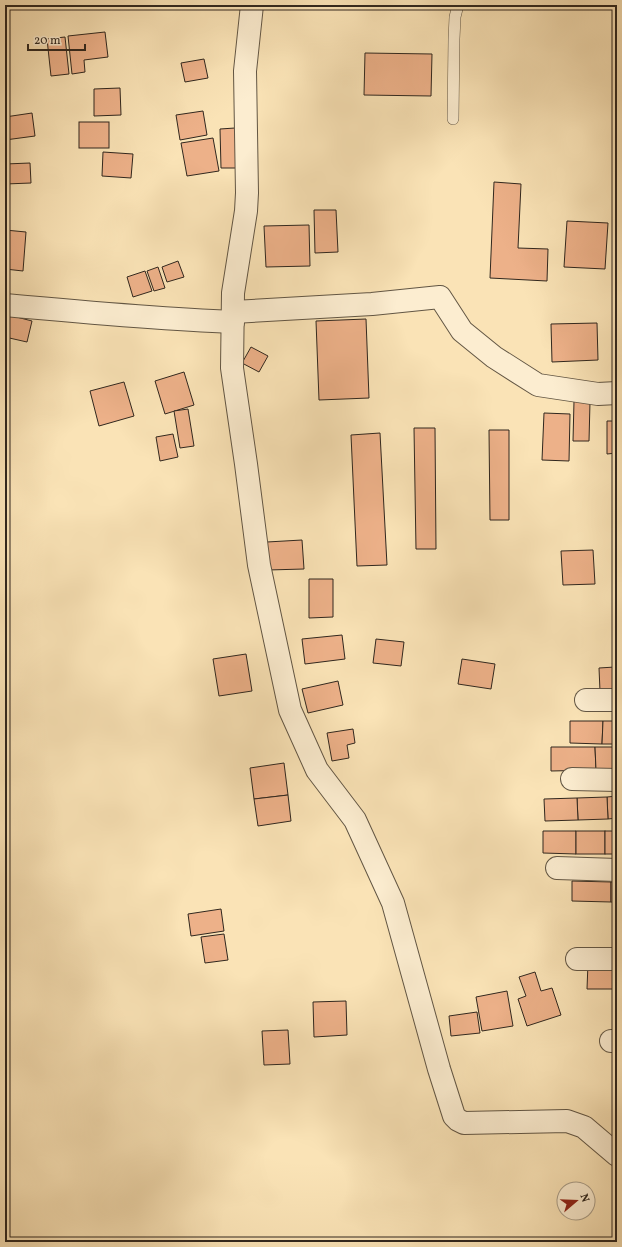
<svg xmlns="http://www.w3.org/2000/svg" width="622" height="1247" font-family="Vollkorn,serif">
<style>
.building{fill:#edb189;stroke:#30271e}
.lines{fill:none;stroke-linecap:round;stroke-linejoin:round}
.lane-casing{stroke:#625644;stroke-width:12}
.street-casing{stroke:#625644;stroke-width:24}
.lane{stroke:#fcedd0;stroke-width:11}
.street{stroke:#fcedd0;stroke-width:22}
</style>
<rect width="100%" height="100%" fill="#fae3b6"/>
<filter id="stains"><feTurbulence type="fractalNoise" baseFrequency=".005" numOctaves="4"/><feColorMatrix values="0 0 0 0 .2 0 0 0 0 .09 0 0 0 0 .02 0 0 0 .5 -.17"/></filter>
<radialGradient id="worn" r=".72"><stop offset=".6" stop-color="#630" stop-opacity="0"/><stop offset="1" stop-color="#630" stop-opacity=".3"/></radialGradient>
<g class="building">
<path d="M 105,32 L 108,57 L 84,60 L 85,72 L 72,74 L 68,36 Z"/>
<path d="M 65,37 L 69,74 L 51,76 L 47,39 Z"/>
<path d="M 365,53 L 432,54 L 431,96 L 364,95 Z"/>
<path d="M 204,59 L 208,78 L 185,82 L 181,63 Z"/>
<path d="M 120,88 L 121,115 L 94,116 L 94,89 Z"/>
<path d="M 203,111 L 207,135 L 180,140 L 176,115 Z"/>
<path d="M 32,113 L 35,136 L 5,140 L 5,117 Z"/>
<rect x="79" y="122" width="30" height="26"/>
<path d="M 235,128 L 237,168 L 221,168 L 220,129 Z"/>
<path d="M 213,138 L 219,171 L 187,176 L 181,143 Z"/>
<path d="M 103,152 L 133,154 L 131,178 L 102,176 Z"/>
<path d="M 30,163 L 31,183 L 5,184 L 5,164 Z"/>
<path d="M 494,182 L 521,184 L 518,248 L 548,249 L 547,281 L 490,278 Z"/>
<path d="M 314,210 L 336,210 L 338,252 L 315,253 Z"/>
<path d="M 567,221 L 608,223 L 605,269 L 564,267 Z"/>
<path d="M 309,225 L 310,266 L 266,267 L 264,226 Z"/>
<path d="M 5,230 L 26,232 L 23,271 L 5,269 Z"/>
<path d="M 178,261 L 184,277 L 167,282 L 162,267 Z"/>
<path d="M 158,267 L 165,288 L 154,291 L 147,271 Z"/>
<path d="M 145,271 L 152,291 L 133,297 L 127,277 Z"/>
<path d="M 5,314 L 32,321 L 27,342 L 5,337 Z"/>
<path d="M 366,319 L 369,398 L 319,400 L 316,321 Z"/>
<path d="M 597,323 L 598,360 L 552,362 L 551,324 Z"/>
<path d="M 251,347 L 268,356 L 259,372 L 242,363 Z"/>
<path d="M 184,372 L 194,405 L 165,414 L 155,381 Z"/>
<path d="M 124,382 L 134,416 L 99,426 L 90,391 Z"/>
<path d="M 574,401 L 590,402 L 589,441 L 573,441 Z"/>
<path d="M 188,409 L 194,446 L 180,448 L 174,411 Z"/>
<path d="M 544,413 L 570,414 L 569,461 L 542,460 Z"/>
<path d="M 607,421 L 617,421 L 617,453 L 607,454 Z"/>
<path d="M 414,428 L 435,428 L 436,549 L 416,549 Z"/>
<path d="M 489,430 L 509,430 L 509,520 L 490,520 Z"/>
<path d="M 380,433 L 387,565 L 357,566 L 351,435 Z"/>
<path d="M 173,434 L 178,457 L 160,461 L 156,437 Z"/>
<path d="M 302,540 L 304,569 L 268,570 L 267,542 Z"/>
<path d="M 593,550 L 595,584 L 563,585 L 561,551 Z"/>
<path d="M 309,579 L 333,579 L 333,617 L 309,618 Z"/>
<path d="M 342,635 L 345,659 L 305,664 L 302,639 Z"/>
<path d="M 376,639 L 404,642 L 401,666 L 373,663 Z"/>
<path d="M 246,654 L 252,691 L 219,696 L 213,659 Z"/>
<path d="M 462,659 L 495,664 L 491,689 L 458,684 Z"/>
<path d="M 615,667 L 616,691 L 600,691 L 599,668 Z"/>
<path d="M 338,681 L 343,705 L 308,713 L 302,689 Z"/>
<path d="M 570,721 L 603,721 L 602,744 L 570,743 Z"/>
<path d="M 603,721 L 617,721 L 617,744 L 602,744 Z"/>
<path d="M 353,729 L 355,743 L 347,745 L 349,758 L 332,761 L 327,733 Z"/>
<path d="M 551,747 L 595,747 L 596,770 L 551,771 Z"/>
<path d="M 595,747 L 617,747 L 617,770 L 596,770 Z"/>
<path d="M 284,763 L 288,795 L 254,799 L 250,768 Z"/>
<path d="M 288,795 L 291,821 L 258,826 L 254,799 Z"/>
<path d="M 617,796 L 617,818 L 608,819 L 607,797 Z"/>
<path d="M 607,797 L 608,819 L 578,820 L 577,798 Z"/>
<path d="M 577,798 L 578,820 L 545,821 L 544,799 Z"/>
<path d="M 543,831 L 576,831 L 576,854 L 543,853 Z"/>
<rect x="576" y="831" width="29" height="23"/>
<rect x="605" y="831" width="12" height="23"/>
<path d="M 572,881 L 611,882 L 611,902 L 572,901 Z"/>
<path d="M 611,882 L 617,883 L 617,903 L 611,902 Z"/>
<path d="M 221,909 L 224,931 L 191,936 L 188,914 Z"/>
<path d="M 224,934 L 228,960 L 205,963 L 201,937 Z"/>
<path d="M 588,963 L 617,963 L 617,989 L 587,989 Z"/>
<path d="M 535,972 L 541,991 L 552,988 L 561,1015 L 527,1026 L 518,999 L 526,996 L 519,977 Z"/>
<path d="M 507,991 L 513,1026 L 482,1031 L 476,997 Z"/>
<path d="M 346,1001 L 347,1035 L 314,1037 L 313,1002 Z"/>
<path d="M 477,1012 L 480,1033 L 451,1036 L 449,1016 Z"/>
<path d="M 288,1030 L 290,1064 L 264,1065 L 262,1031 Z"/>
</g>
<g class="lines">
<defs>
<path id="lane" d="M 453,119 L 454,39 L 455,17 L 458,5"/>
<g id="street">
<path d="M 252,5 L 245,71 L 247,193 L 246,211 L 233,293 L 232,368 L 246,464 L 259,565 L 290,710 L 317,770 L 355,820 L 393,903 L 439,1069 L 454,1116 L 458,1120 L 464,1123 L 567,1121 L 584,1127 L 617,1155"/>
<path d="M 5,305 C 81,312 157,319 233,322"/>
<path d="M 233,312 L 372,304 L 440,297 L 462,331 L 494,357 L 538,385 L 598,394 L 617,393"/>
<path d="M 586,700 L 617,700"/>
<path d="M 572,779 L 617,780"/>
<path d="M 557,868 L 617,870"/>
<path d="M 577,959 L 617,959"/>
<path d="M 611,1041 L 617,1041"/>
</g>
</defs>
<use href="#lane" class="lane-casing"/>
<use href="#street" class="street-casing"/>
<use href="#lane" class="lane"/>
<use href="#street" class="street"/>
</g>
<rect width="622" height="1247" fill="none" stroke="#fae3b6" stroke-width="20"/>
<rect x="6" y="6" width="610" height="1235" fill="none" stroke="#30271e" stroke-width="2"/>
<rect x="10" y="10" width="602" height="1227" fill="none" stroke="#30271e"/>
<g transform="translate(576 1201) rotate(71)"><circle r="19" fill="#fcedd0" stroke="#aa9e89"/>
<path d="M0-3L7 15L0 10L-7 15Z" fill="#8f2418"/>
<text y="-6" font-size="11" font-weight="bold" text-anchor="middle" fill="#30271e">N</text>
</g>
<path d="M28 44v6h57v-6" fill="none" stroke="#30271e" stroke-width="2"/>
<text x="34" y="44" font-size="12" fill="#30271e" stroke="#fcedd0" stroke-width="3" paint-order="stroke">20 m</text>
<rect width="100%" height="100%" filter="url(#stains)"/>
<rect width="100%" height="100%" fill="url(#worn)"/>
</svg>
